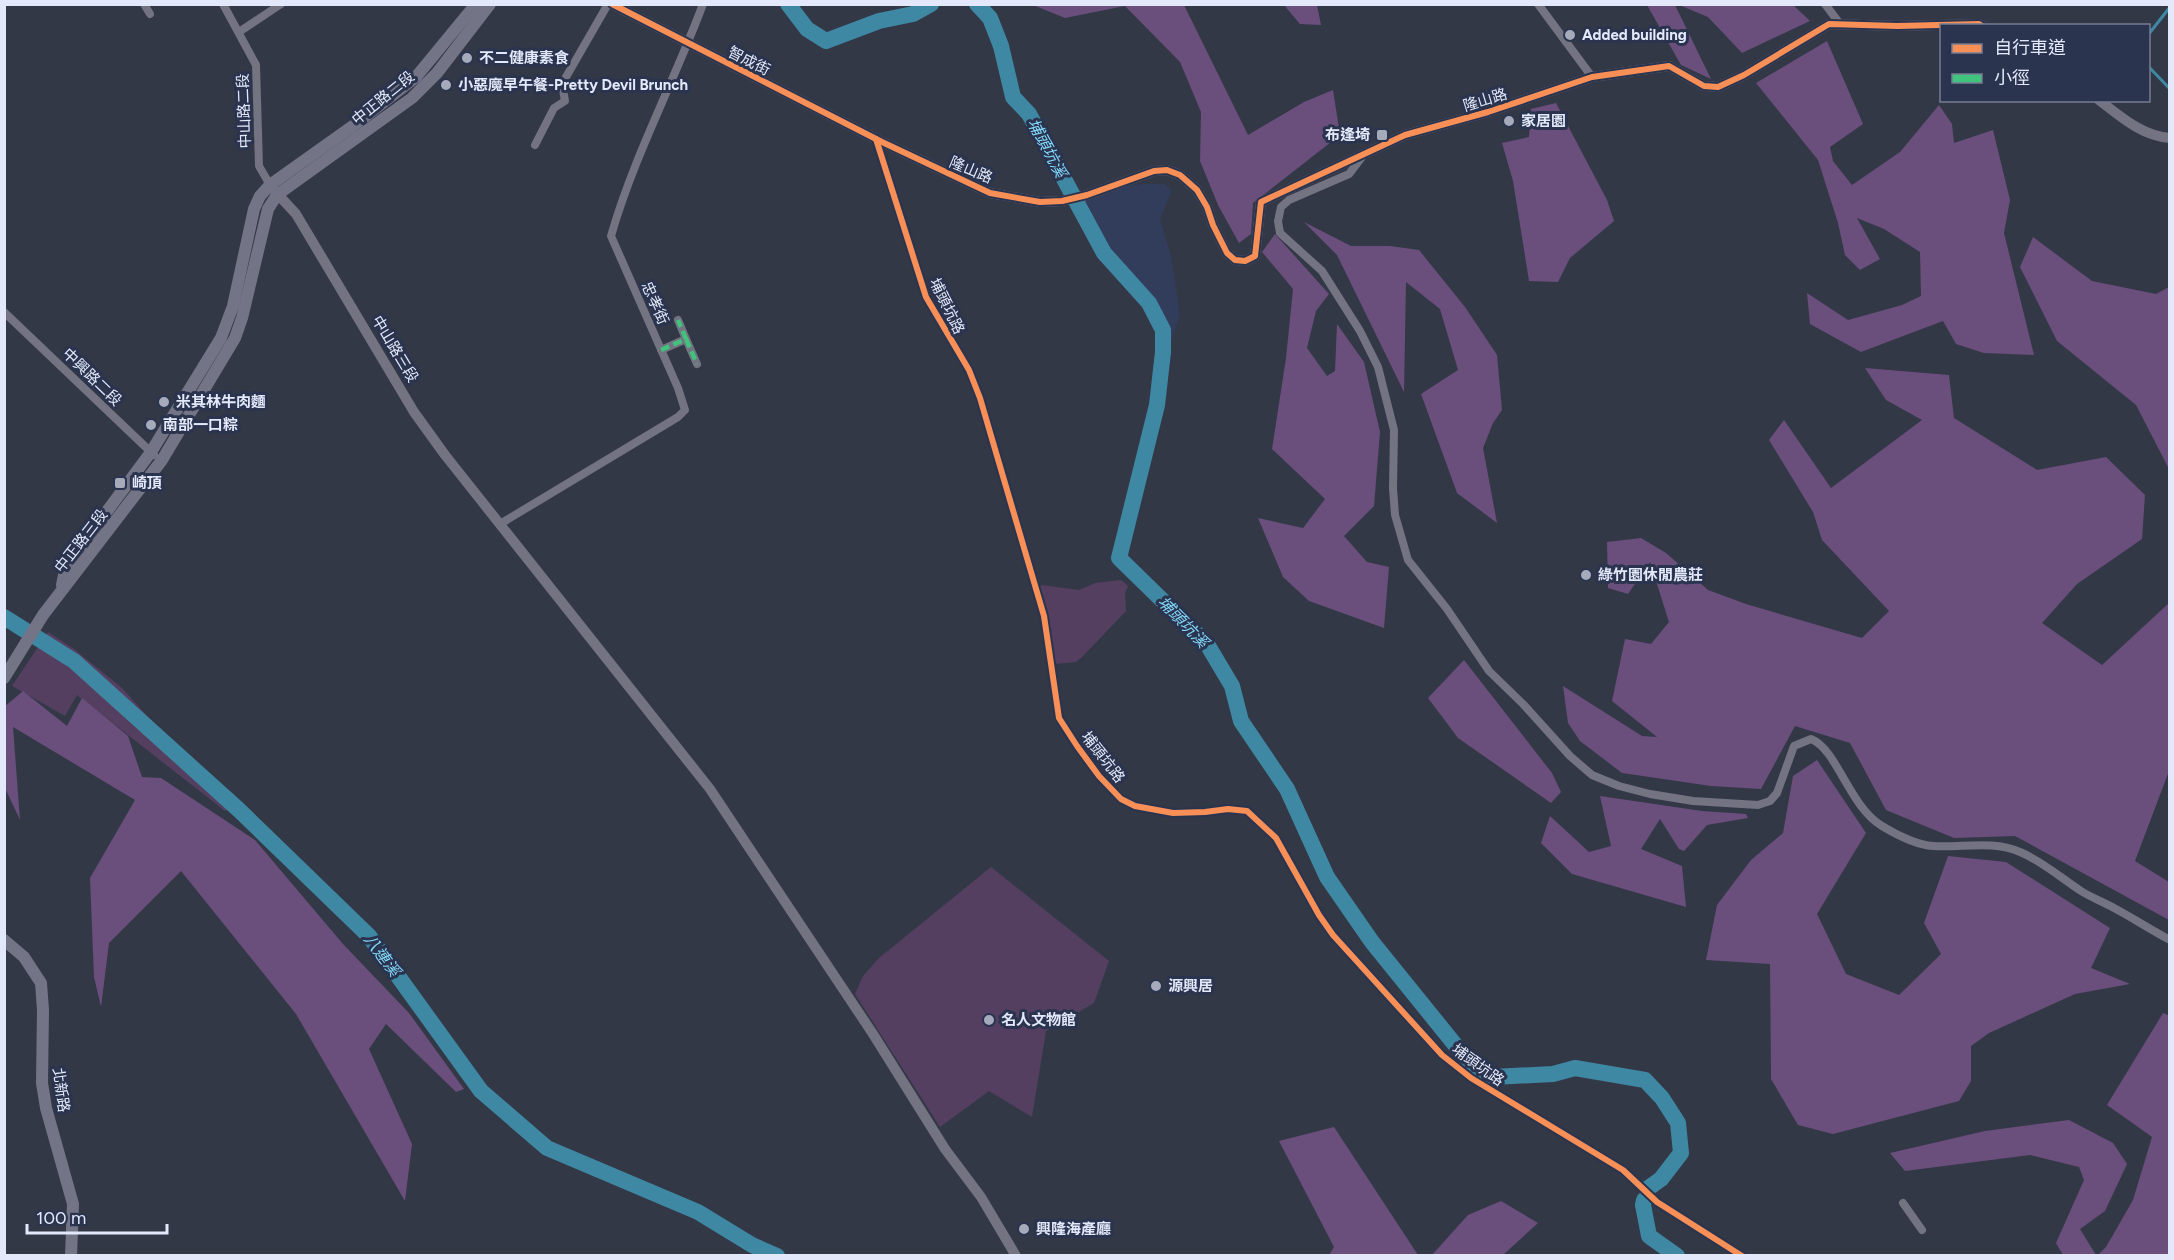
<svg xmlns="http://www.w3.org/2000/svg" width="2174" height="1260" font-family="Figtree,'Noto Sans TC',sans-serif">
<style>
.built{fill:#323c5b}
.green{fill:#543f61}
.forest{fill:#6a4e7c}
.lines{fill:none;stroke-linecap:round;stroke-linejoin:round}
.stream{stroke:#3f88a4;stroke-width:3}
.river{stroke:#3f88a4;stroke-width:16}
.minor{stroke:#737382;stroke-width:8}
.tertiary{stroke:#737382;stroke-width:10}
.secondary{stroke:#747487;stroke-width:12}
.quiet{stroke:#40c37c;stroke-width:4.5;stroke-dasharray:9 4.5;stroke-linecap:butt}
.cycleway-casing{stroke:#2b344f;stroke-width:10}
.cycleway{stroke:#f78f57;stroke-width:6}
.poi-dot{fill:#a5abbb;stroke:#2b344f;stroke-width:2}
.labels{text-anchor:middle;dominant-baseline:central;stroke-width:6;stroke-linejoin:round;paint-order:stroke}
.poi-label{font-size:15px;font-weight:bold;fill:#e3e9fa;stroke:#2b344f;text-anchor:start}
.street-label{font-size:15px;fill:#e3e9fa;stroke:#2b344f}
.water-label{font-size:16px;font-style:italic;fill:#82d9fa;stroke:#2b344f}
</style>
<rect width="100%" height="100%" fill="#333847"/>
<path class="built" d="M 1141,184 L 1165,184 L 1172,190 L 1160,219 L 1171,256 L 1180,315 L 1171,341 L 1166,340 L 1164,326 L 1155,308 L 1115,263 L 1096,234 L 1082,200 L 1107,190 Z"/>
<g class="green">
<path d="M 1121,580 L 1128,586 L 1125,593 L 1126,611 L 1083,656 L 1076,662 L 1054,664 L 1039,589 L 1041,585 L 1079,590 L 1095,583 Z"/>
<path d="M 48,632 L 74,649 L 122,688 L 149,718 L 238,800 L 225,811 L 77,695 L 65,716 L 12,686 Z"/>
<path d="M 991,867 L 1109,961 L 1094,1003 L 1046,1031 L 1032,1117 L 989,1091 L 940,1127 L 855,994 L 863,976 L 879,958 Z"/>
</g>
<g class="forest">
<path d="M 1033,5 L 1184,5 L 1248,135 L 1304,102 L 1333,90 L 1340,135 L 1253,203 L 1251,234 L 1239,243 L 1218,205 L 1200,161 L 1201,112 L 1180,62 L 1125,6 L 1065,18 Z"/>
<path d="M 1284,5 L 1317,5 L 1321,25 L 1300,24 Z"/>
<path d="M 1647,5 L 1675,5 L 1711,79 L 1681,65 Z"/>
<path d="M 1679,5 L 1793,5 L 1810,21 L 1742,53 L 1708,17 Z"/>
<path d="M 1827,41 L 1863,124 L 1830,147 L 1833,161 L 1852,185 L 1900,152 L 1939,105 L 1952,124 L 1954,143 L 1993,130 L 2010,200 L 2004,233 L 2034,355 L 1984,353 L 1956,344 L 1943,321 L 1861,352 L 1810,324 L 1807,293 L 1848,320 L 1902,305 L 1921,296 L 1920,252 L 1884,229 L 1857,218 L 1880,259 L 1860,270 L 1845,255 L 1838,223 L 1818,160 L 1756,83 Z"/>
<path d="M 1556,103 L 1607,200 L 1614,221 L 1570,258 L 1558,282 L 1529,281 L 1513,181 L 1502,143 L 1529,137 L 1531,109 Z"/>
<path d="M 1304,222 L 1351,246 L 1390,246 L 1419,250 L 1465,307 L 1497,355 L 1502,410 L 1493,423 L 1483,448 L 1497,523 L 1457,493 L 1421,394 L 1458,370 L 1440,309 L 1406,282 L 1404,392 L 1337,255 Z"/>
<path d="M 1275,234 L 1329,294 L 1316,311 L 1307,348 L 1327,376 L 1335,371 L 1337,324 L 1364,362 L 1380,432 L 1374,506 L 1344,536 L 1367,562 L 1389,567 L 1384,628 L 1309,601 L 1283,577 L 1258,518 L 1303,528 L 1325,499 L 1272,449 L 1286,358 L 1293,289 L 1262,252 Z"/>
<path d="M 2033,237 L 2092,281 L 2156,294 L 2169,287 L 2169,469 L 2136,405 L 2057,341 L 2020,267 Z"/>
<path d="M 1865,368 L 1949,375 L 1954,418 L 2037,470 L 2106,457 L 2145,495 L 2142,539 L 2077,584 L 2042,623 L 2102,665 L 2169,603 L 2169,771 L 2135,861 L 2169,882 L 2169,920 L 2015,836 L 1954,838 L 1886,810 L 1850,743 L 1795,726 L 1761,789 L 1711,786 L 1622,773 L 1580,741 L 1568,723 L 1563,686 L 1642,736 L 1657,737 L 1612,701 L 1625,639 L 1651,644 L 1669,622 L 1650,562 L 1628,594 L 1608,588 L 1607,542 L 1641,538 L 1666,553 L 1708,590 L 1746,604 L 1862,638 L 1889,611 L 1822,540 L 1813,512 L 1769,440 L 1784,420 L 1831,488 L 1922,420 L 1886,400 Z"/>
<path d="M 1464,660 L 1552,773 L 1561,792 L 1551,803 L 1458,738 L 1428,698 Z"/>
<path d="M 23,691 L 67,726 L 82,698 L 128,736 L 142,777 L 161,778 L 255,840 L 343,944 L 409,1013 L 464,1089 L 456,1092 L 386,1024 L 369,1049 L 412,1144 L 405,1201 L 296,1014 L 181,871 L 109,943 L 101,1007 L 94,977 L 90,878 L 135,800 L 13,727 L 20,820 L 5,788 L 4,707 Z"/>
<path d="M 1817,760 L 1866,833 L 1817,914 L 1846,974 L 1899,995 L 1941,954 L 1924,923 L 1948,856 L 2006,862 L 2110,928 L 2091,968 L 2130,984 L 2075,994 L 1989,1033 L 1971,1046 L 1971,1081 L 1959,1101 L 1833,1134 L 1798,1125 L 1771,1079 L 1770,964 L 1706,960 L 1717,905 L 1751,860 L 1783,833 L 1793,776 Z"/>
<path d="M 1600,796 L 1702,811 L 1746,814 L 1748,818 L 1707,825 L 1684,851 L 1679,849 L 1660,819 L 1641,849 L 1682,866 L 1686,907 L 1572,874 L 1541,843 L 1550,816 L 1589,852 L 1611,846 Z"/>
<path d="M 2163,1013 L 2170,1016 L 2169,1255 L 2098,1255 L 2106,1247 L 2133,1200 L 2152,1137 L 2107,1105 Z"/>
<path d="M 2069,1120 L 2113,1143 L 2127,1164 L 2105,1211 L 2080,1229 L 2096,1255 L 2063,1255 L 2056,1243 L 2084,1180 L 2079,1167 L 2030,1155 L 1905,1171 L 1890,1153 L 1985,1131 Z"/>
<path d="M 1334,1127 L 1418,1255 L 1329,1255 L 1334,1247 L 1279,1141 Z"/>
<path d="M 1501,1201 L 1538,1223 L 1503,1255 L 1432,1255 L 1468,1215 Z"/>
</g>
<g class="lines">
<g class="stream">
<path d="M 2148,35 L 2170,7"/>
<path d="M 2148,66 L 2170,89"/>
</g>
<g class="river">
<path d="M 788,4 L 807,29 L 826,41 L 879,21 L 913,14 L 931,4"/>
<path d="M 977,4 L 990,18 L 1001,46 L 1013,97 L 1029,114 L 1104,253 L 1149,303 L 1163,330 L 1163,352 L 1157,405 L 1119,558 L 1207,644 L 1232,686 L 1241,721 L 1287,789 L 1327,877 L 1372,942 L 1469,1062 L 1493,1077 L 1553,1074 L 1575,1068 L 1645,1080 L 1662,1098 L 1678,1123 L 1681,1153 L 1661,1179 L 1647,1189"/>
<path d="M 4,617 L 74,661 L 239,810 L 369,936 L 481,1091 L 547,1148 L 698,1212 L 752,1245 L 777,1256"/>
<path d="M 1644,1200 L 1643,1205 L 1649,1236 L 1677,1256"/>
</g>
<g class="minor">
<path d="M 144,4 L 150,14"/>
<path d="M 223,4 L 256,65 L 259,166 L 270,185"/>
<path d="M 1538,4 L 1592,77"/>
<path d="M 1825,4 L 1840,24"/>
<path d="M 239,32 L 281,4"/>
<path d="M 876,139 L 926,297 L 969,370 L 980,398 L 1044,616 L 1059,718 L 1077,746 L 1099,776 L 1121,799 L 1135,806 L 1173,813 L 1205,812 L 1228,809 L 1247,811 L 1276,838 L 1319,915 L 1333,935 L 1442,1055 L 1471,1078 L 1623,1170 L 1657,1202 L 1742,1256"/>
<path d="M 535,145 L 554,108 L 565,101 L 562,84 L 608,4"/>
<path d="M 1362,157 L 1349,174 L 1289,200 L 1281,207 L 1278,221 L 1280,233 L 1322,271 L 1360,331 L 1378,367 L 1394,430 L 1393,488 L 1395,515 L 1408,560 L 1447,609 L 1489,671 L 1523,704 L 1570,756 L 1592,775 L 1619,786 L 1650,794 L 1693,801 L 1758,805 L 1770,801 L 1777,793 L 1794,746 L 1811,739 C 1837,749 1849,806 1882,826 C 1897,835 1916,845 1933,846 C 1962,848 1992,840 2020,852 C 2042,861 2061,878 2081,891 C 2092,898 2104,902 2114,908 C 2133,918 2151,930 2170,940"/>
<path d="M 4,312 L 154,455"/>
<path d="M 686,339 L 697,364"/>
<path d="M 661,350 L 686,339 L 678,320"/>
<path d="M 500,524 L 678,417 L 685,410 L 678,388 L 611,236 C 634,156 674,82 703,4"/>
<path d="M 1903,1203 L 1922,1230"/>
</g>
<g class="tertiary">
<path d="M 612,4 L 882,142 L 990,193 L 1040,202 L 1062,201 L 1087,195 L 1154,171 L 1167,170 L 1180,175 L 1197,190 L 1207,207 L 1213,225 L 1227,253 L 1235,260 L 1245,261 L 1255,256 L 1261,202 L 1405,135 L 1488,112 L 1592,77 L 1669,66 L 1704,86 L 1718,87 L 1744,75 L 1829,24 L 1897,26 L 1979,24 L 1982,26"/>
<path d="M 2099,100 C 2121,117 2142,136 2170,138"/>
<path d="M 273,189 L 296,214 L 414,412 L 445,455 L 710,789 L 873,1034 L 945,1149 L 981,1197 L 1016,1256"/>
</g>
<g class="secondary">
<path d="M 62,585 L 64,575 L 70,561 L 151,452 L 221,338 L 233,306 L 254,209 L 260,196 L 270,185 L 353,126 L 416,77 L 476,4"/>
<path d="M 4,678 L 43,615 L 162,460 L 235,338 L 242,318 L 268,209 L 277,195 L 412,98 L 437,73 L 490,4"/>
<path d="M 4,940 L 24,957 L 41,983 L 43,1010 L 42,1083 L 46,1108 L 73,1204 L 71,1256"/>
</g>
<g class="quiet">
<path d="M 686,339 L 697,364"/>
<path d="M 661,350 L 686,339 L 678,320"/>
</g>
<defs>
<g id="cycleway">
<path d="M 612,4 L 882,142 L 990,193 L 1040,202 L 1062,201 L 1087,195 L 1154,171 L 1167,170 L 1180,175 L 1197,190 L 1207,207 L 1213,225 L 1227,253 L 1235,260 L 1245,261 L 1255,256 L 1261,202 L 1405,135 L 1488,112 L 1592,77 L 1669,66 L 1704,86 L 1718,87 L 1744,75 L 1829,24 L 1897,26 L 1979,24 L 1982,26"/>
<path d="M 876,139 L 926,297 L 969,370 L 980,398 L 1044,616 L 1059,718 L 1077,746 L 1099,776 L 1121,799 L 1135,806 L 1173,813 L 1205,812 L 1228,809 L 1247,811 L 1276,838 L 1319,915 L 1333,935 L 1442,1055 L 1471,1078 L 1623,1170 L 1657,1202 L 1742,1256"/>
</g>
</defs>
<use href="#cycleway" class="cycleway-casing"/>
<use href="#cycleway" class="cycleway"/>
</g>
<g class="poi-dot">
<circle cx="1570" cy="35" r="6"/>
<circle cx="467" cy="58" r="6"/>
<circle cx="446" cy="85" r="6"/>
<circle cx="1509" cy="121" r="6"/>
<rect x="1376" y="129" width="12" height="12" rx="3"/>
<circle cx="164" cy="402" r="6"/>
<circle cx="151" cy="425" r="6"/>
<rect x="114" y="477" width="12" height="12" rx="3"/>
<circle cx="1586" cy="575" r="6"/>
<circle cx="1156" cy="986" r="6"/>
<circle cx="989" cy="1020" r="6"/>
<circle cx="1024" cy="1229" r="6"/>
</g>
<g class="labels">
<g class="poi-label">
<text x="1582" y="35">Added building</text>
<text x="479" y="58">不二健康素食</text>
<text x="458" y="85">小惡魔早午餐-Pretty Devil Brunch</text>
<text x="1521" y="121">家居園</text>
<text x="1370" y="135" text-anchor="end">布逢埼</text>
<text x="176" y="402">米其林牛肉麵</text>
<text x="163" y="425">南部一口粽</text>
<text x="132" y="483">崎頂</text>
<text x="1598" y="575">綠竹園休閒農莊</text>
<text x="1168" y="986">源興居</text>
<text x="1001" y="1020">名人文物館</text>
<text x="1036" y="1229">興隆海產廳</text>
</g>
<g class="street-label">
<text transform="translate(749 61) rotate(27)">智成街</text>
<text transform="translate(383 98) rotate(-39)">中正路二段</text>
<text transform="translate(1485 100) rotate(-17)">隆山路</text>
<text transform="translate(244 111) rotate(-92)">中山路二段</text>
<text transform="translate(971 170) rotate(23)">隆山路</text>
<text transform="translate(655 303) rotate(66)">忠孝街</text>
<text transform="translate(947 306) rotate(64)">埔頭坑路</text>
<text transform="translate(395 349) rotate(59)">中山路三段</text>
<text transform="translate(92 377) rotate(44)">中興路二段</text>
<text transform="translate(81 541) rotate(-52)">中正路三段</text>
<text transform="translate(1103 757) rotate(52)">埔頭坑路</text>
<text transform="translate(1478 1065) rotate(36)">埔頭坑路</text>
<text transform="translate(61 1090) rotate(82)">北新路</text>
</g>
<g class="water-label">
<text transform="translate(1047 148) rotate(62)">埔頭坑溪</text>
<text transform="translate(1183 622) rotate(46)">埔頭坑溪</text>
<text transform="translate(382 955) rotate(53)">八連溪</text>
</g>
</g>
<rect width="2174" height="1260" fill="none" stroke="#e3e9fa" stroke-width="12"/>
<rect x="1940" y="24" width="210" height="78" fill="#2b344f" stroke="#757c93" stroke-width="1.5"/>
<rect x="1952" y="44" width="30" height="9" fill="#f78f57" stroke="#757c93" stroke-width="1.5"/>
<text x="1994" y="54" font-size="18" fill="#e3e9fa">自行車道</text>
<rect x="1952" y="74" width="30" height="9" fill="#40c37c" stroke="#757c93" stroke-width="1.5"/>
<text x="1994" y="84" font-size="18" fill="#e3e9fa">小徑</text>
<path d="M27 1224v9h140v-9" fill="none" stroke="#e3e9fa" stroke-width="3"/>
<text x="36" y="1224" font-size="18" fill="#e3e9fa" stroke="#2b344f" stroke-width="4.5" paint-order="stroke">100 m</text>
</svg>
